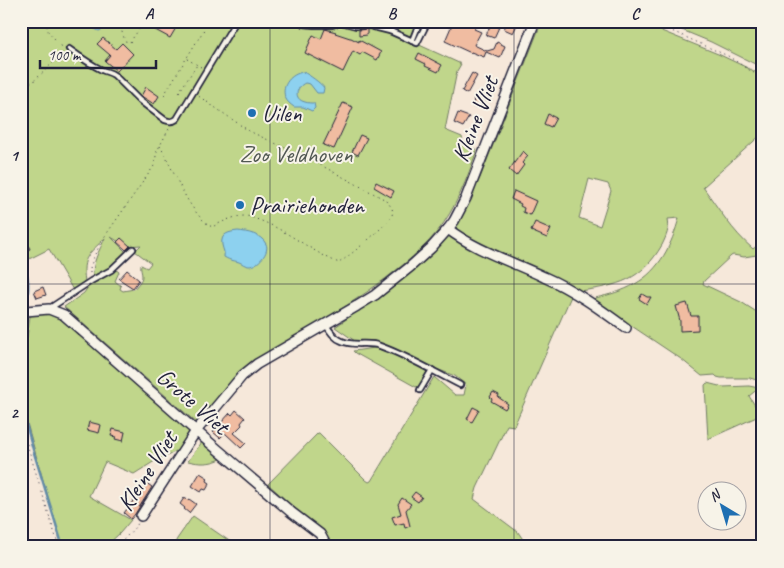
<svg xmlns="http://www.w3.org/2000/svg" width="784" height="568" font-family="Caveat,sans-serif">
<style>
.green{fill:#c0d68b;stroke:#717c63;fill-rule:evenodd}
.water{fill:#8dd1ef;stroke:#628ba7}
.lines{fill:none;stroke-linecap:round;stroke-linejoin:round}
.stream{stroke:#628ba7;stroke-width:2.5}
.building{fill:#f0bca1;stroke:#22223b}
.service-casing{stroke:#22223b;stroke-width:8}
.minor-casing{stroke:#22223b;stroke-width:12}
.path{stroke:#22223b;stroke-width:1;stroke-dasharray:1 4;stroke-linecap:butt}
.service{stroke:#f7f3e8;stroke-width:4.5}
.minor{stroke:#f7f3e8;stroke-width:9}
.grid{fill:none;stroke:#22223b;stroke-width:1;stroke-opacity:0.55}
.poi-dot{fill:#1f6fb2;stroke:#f7f3e8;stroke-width:2}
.labels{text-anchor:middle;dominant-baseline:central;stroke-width:4;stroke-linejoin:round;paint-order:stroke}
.poi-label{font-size:24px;fill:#22223b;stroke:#f7f3e8;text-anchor:start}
.street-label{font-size:24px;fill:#22223b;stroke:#f7f3e8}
.park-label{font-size:24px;fill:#515853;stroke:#f7f3e8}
.neatline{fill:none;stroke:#22223b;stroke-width:2}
.grid-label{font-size:16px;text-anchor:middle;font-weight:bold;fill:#22223b}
</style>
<rect width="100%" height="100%" fill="#f6e8da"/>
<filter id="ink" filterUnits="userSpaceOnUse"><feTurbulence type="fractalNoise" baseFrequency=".02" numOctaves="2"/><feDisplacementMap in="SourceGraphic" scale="10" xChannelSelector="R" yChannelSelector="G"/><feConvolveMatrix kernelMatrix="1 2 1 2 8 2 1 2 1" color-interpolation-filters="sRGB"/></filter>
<g filter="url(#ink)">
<g class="green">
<path d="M 21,21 L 425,21 L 415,43 L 461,64 L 457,71 L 445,130 L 462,137 L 463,143 L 477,150 C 467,179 456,208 437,232 C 427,244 416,254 404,264 C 356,304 300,333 247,366 L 237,374 L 230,382 L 199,425 L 64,307 L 84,293 L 88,287 L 115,269 L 119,272 L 115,281 L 121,286 L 120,289 L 123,291 L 134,289 C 137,285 142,281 142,276 C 142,272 140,269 141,265 L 147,268 L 151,263 L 135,251 L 141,245 L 126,246 L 111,237 L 127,253 L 110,268 L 93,279 C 92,261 99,252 105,238 C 89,254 81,257 85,281 L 73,290 L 49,249 L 21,263 Z"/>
<path d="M 542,21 L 637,21 L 718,54 L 752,70 L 763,76 L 763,133 L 703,187 C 719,209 732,231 753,249 L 763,241 L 763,254 L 744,257 L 733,255 L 731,256 L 704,281 L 703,284 L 741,302 L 763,316 L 763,382 L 750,378 L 721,378 L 717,377 L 715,375 L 702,376 L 681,359 L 593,300 L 595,298 C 609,295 623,291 635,284 C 660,270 672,244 679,218 L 668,219 C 670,228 666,237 662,245 C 642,280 618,286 580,291 L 573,286 L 572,289 L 455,233 L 457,228 L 455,226 L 480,178 ZM 589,179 L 608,184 L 611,191 L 600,226 L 579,218 Z"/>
<path d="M 660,21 L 763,21 L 763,68 L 711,42 Z"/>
<path d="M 449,234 L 572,294 L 514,426 L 507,425 L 477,488 L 474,499 L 518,532 L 524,541 L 524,547 L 335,547 L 315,526 L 268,484 L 318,433 L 319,433 L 366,480 L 369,482 L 371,481 L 434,377 L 455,395 L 464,395 L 466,385 L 455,376 L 426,365 L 374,341 L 355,341 L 335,327 C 357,312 377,297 398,282 C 417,267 435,254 449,234 Z"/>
<path d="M 44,313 L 50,313 L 58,317 L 192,434 L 183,447 L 169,455 L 158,459 L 134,474 L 105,462 L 89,496 L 131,520 L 120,533 L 105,547 L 62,547 L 21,402 L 21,344 L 27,337 L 30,316 Z"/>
<path d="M 375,348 C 396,351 410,360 427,372 L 419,386 L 416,387 L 355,353 L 353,351 Z"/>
<path d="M 707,383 L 723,387 L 749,386 L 759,388 L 749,396 L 761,415 L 708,439 L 705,385 Z"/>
<path d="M 202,442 L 221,459 C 210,464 200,464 188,461 Z"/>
<path d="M 193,516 L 238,547 L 173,547 L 177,539 Z"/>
</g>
<g class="water">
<path d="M 84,21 L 108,21 L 105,28 L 99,31 C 93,29 89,24 84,21 Z"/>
<path d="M 303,72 C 308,74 322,84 324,88 L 323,93 L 317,93 L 310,84 L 305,83 C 296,87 293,99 305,102 C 308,103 311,103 314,103 L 315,108 L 312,111 L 303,107 L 294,107 C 290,104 287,102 285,97 C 281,85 291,74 303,72 Z"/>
<path d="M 238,231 C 247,232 261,234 266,244 C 270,252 258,266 249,266 C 245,266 242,263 239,262 C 232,260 231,261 224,257 C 225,252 223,250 222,245 C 220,233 230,232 238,231 Z"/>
</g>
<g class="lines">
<g class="stream">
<path d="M 21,261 C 31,276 29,292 25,308"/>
<path d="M 21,328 L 24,316"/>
<path d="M 21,406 L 34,453 L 63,547"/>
</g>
</g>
<g class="building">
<path d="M 151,21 L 180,21 L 170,38 L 148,26 Z"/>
<path d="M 438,21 L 478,21 L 474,29 L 481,32 L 474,45 L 487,51 L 494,49 L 497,42 L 505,46 L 500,58 L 486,52 L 484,57 L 471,52 L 471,53 L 445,41 L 451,27 Z"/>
<path d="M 508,21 L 519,21 L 513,33 L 504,29 Z"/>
<path d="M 491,24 L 499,27 L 494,38 L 486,35 Z"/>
<path d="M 325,29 L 336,32 L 335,33 L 350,38 L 351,38 L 359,42 L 359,40 L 381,52 L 377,60 L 362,52 L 360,55 L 353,51 L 343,72 L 305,53 L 313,35 L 321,39 Z"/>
<path d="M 367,29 L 367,35 L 359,36 L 359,30 Z"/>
<path d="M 103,38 L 116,49 L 122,43 L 133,54 L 117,71 L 105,61 L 110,55 L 97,44 Z"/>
<path d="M 419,53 L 442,65 L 438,72 L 425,66 L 426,64 L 416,59 Z"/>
<path d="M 472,73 L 477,76 L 467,94 L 462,91 Z"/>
<path d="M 146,87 L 159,96 L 154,104 L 141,96 Z"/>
<path d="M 474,96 L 485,97 L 485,108 L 473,107 Z"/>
<path d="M 343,103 L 353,107 L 334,149 L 323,145 Z"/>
<path d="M 458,113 L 469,117 L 463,127 L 454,123 Z"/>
<path d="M 548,114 L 556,118 L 551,127 L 544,124 Z"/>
<path d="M 360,135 L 367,138 L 358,155 L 352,152 Z"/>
<path d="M 523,151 L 528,156 L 522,163 L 524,165 L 516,176 L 509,170 Z"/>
<path d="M 376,182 L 394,191 L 391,197 L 374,187 Z"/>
<path d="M 514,191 L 536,201 L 530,215 L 523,212 L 524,208 L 520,206 L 521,204 L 511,199 Z"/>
<path d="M 535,222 L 551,229 L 547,238 L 531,231 Z"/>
<path d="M 121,238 L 130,246 L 126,250 L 117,242 Z"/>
<path d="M 27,243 L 30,249 L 21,252 L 21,245 Z"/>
<path d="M 127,270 L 139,280 L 133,288 L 119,279 Z"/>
<path d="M 43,287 L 46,295 L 37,298 L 34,291 Z"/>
<path d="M 642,294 L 647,297 L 651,297 L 647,304 L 639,299 Z"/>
<path d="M 687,303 L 691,316 L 698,316 L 698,330 L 680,331 L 680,321 L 676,306 Z"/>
<path d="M 493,392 L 499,395 L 498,397 L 508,404 L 505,409 L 491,401 L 492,399 L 490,397 Z"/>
<path d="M 473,407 L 479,410 L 472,422 L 467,419 Z"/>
<path d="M 236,410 L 245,418 L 241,423 L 242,425 L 234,433 L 246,443 L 241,448 L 225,433 L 220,438 L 213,432 L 230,413 L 232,415 Z"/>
<path d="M 89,422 L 101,425 L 99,433 L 87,430 Z"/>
<path d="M 113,429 L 125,432 L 123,441 L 115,439 L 116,437 L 111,436 Z"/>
<path d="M 200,473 L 208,478 L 207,481 L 210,483 L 206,490 L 203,489 L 201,492 L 192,486 Z"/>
<path d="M 145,482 L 152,487 L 135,514 L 131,519 L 124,513 L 143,488 L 141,487 Z"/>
<path d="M 415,492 L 422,497 L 418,502 L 411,497 Z"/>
<path d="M 184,498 L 188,500 L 189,499 L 196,504 L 189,513 L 184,509 L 185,508 L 180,504 Z"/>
<path d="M 402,498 L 411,504 L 406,510 L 410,526 L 405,528 L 404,523 L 395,525 L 392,517 L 401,514 L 398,504 Z"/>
</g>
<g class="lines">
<defs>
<g id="service">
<path d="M 299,21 L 304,24 L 314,25 L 332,25 L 341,22 L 356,26 L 366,25 L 390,31 L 417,43 L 428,21"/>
<path d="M 390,31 L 395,21"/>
<path d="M 412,41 L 420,21"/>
<path d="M 69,49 C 80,57 90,64 102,70 C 106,72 110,72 114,75 L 139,100 L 165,120 C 170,122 173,122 177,119 L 236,21"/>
<path d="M 50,308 L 91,281 L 111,270 L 133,249"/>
<path d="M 326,325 C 330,331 334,338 342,341 C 354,347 368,341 380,346 C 408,356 434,372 460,385"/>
<path d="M 420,390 L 432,370"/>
</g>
<g id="minor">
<path d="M 448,229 C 475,250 513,262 544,277 C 574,290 600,309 626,328"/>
<path d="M 21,312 L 26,311 L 49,309 L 64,315 L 196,431 L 291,512 L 320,534 L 327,547"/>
<path d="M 141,516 L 196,431 L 242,376 L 257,364 L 357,306 L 375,295 L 410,267 L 431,248 L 448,229 L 454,221 L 466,198 L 535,21"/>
</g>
</defs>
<use href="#service" class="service-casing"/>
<use href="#minor" class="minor-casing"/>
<g class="path">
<path d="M 47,21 L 47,30 L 61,46 L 64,47"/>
<path d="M 112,21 L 121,29 L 125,41 L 130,42 L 140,28 L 139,21"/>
<path d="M 645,21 L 665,28 L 728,56 L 763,79"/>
<path d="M 751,21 L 757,29 L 763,33"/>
<path d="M 187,59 L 201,67"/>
<path d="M 21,87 L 35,80 L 61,55 L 63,52"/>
<path d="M 179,92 L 197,65"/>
<path d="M 164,95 L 208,23"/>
<path d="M 160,146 C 174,170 188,213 212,227 C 222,222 233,216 245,216 C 249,216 253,218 256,219 C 286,229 310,251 339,263 C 349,256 388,225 392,215 C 395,209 388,203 384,199 L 313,161 L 249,131 L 197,95"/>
<path d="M 21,270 L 23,281 L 22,304"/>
<path d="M 90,273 L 90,268 L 94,256 L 103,239 L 154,166 L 157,151 L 170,127"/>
<path d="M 21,425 L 59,547"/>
<path d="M 117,547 L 137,525 L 138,523"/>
</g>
<use href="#service" class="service"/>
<use href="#minor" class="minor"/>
</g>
</g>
<path class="grid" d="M 270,21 L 270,547M 514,21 L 514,547M 21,284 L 763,284"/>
<g class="poi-dot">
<circle cx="252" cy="113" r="5"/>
<circle cx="240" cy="205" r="5"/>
</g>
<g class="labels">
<g class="poi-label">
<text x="262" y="113">Uilen</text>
<text x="250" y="205">Prairiehonden</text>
</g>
<g class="street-label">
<text transform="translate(475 119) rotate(-69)">Kleine Vliet</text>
<text transform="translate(193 401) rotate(41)">Grote Vliet</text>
<text transform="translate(147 471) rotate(-57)">Kleine Vliet</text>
</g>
<g class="park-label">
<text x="296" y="154">Zoo Veldhoven</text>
</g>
</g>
<rect width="784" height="568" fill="none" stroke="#f7f3e8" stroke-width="55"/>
<g transform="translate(722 506) rotate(322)"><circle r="24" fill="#f7f3e8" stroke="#a29fa3"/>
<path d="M0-4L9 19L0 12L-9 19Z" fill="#1f6fb2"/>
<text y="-8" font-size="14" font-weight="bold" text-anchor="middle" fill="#22223b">N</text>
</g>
<path d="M40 60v8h116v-8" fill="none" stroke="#22223b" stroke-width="2.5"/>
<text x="48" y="60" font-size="15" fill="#22223b" stroke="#f7f3e8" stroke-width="4" paint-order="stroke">100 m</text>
<rect x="28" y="28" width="728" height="512" class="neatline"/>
<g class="grid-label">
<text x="149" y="19">A</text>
<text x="392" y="19">B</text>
<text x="635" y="19">C</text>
<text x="14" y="161">1</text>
<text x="14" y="418">2</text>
</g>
</svg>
